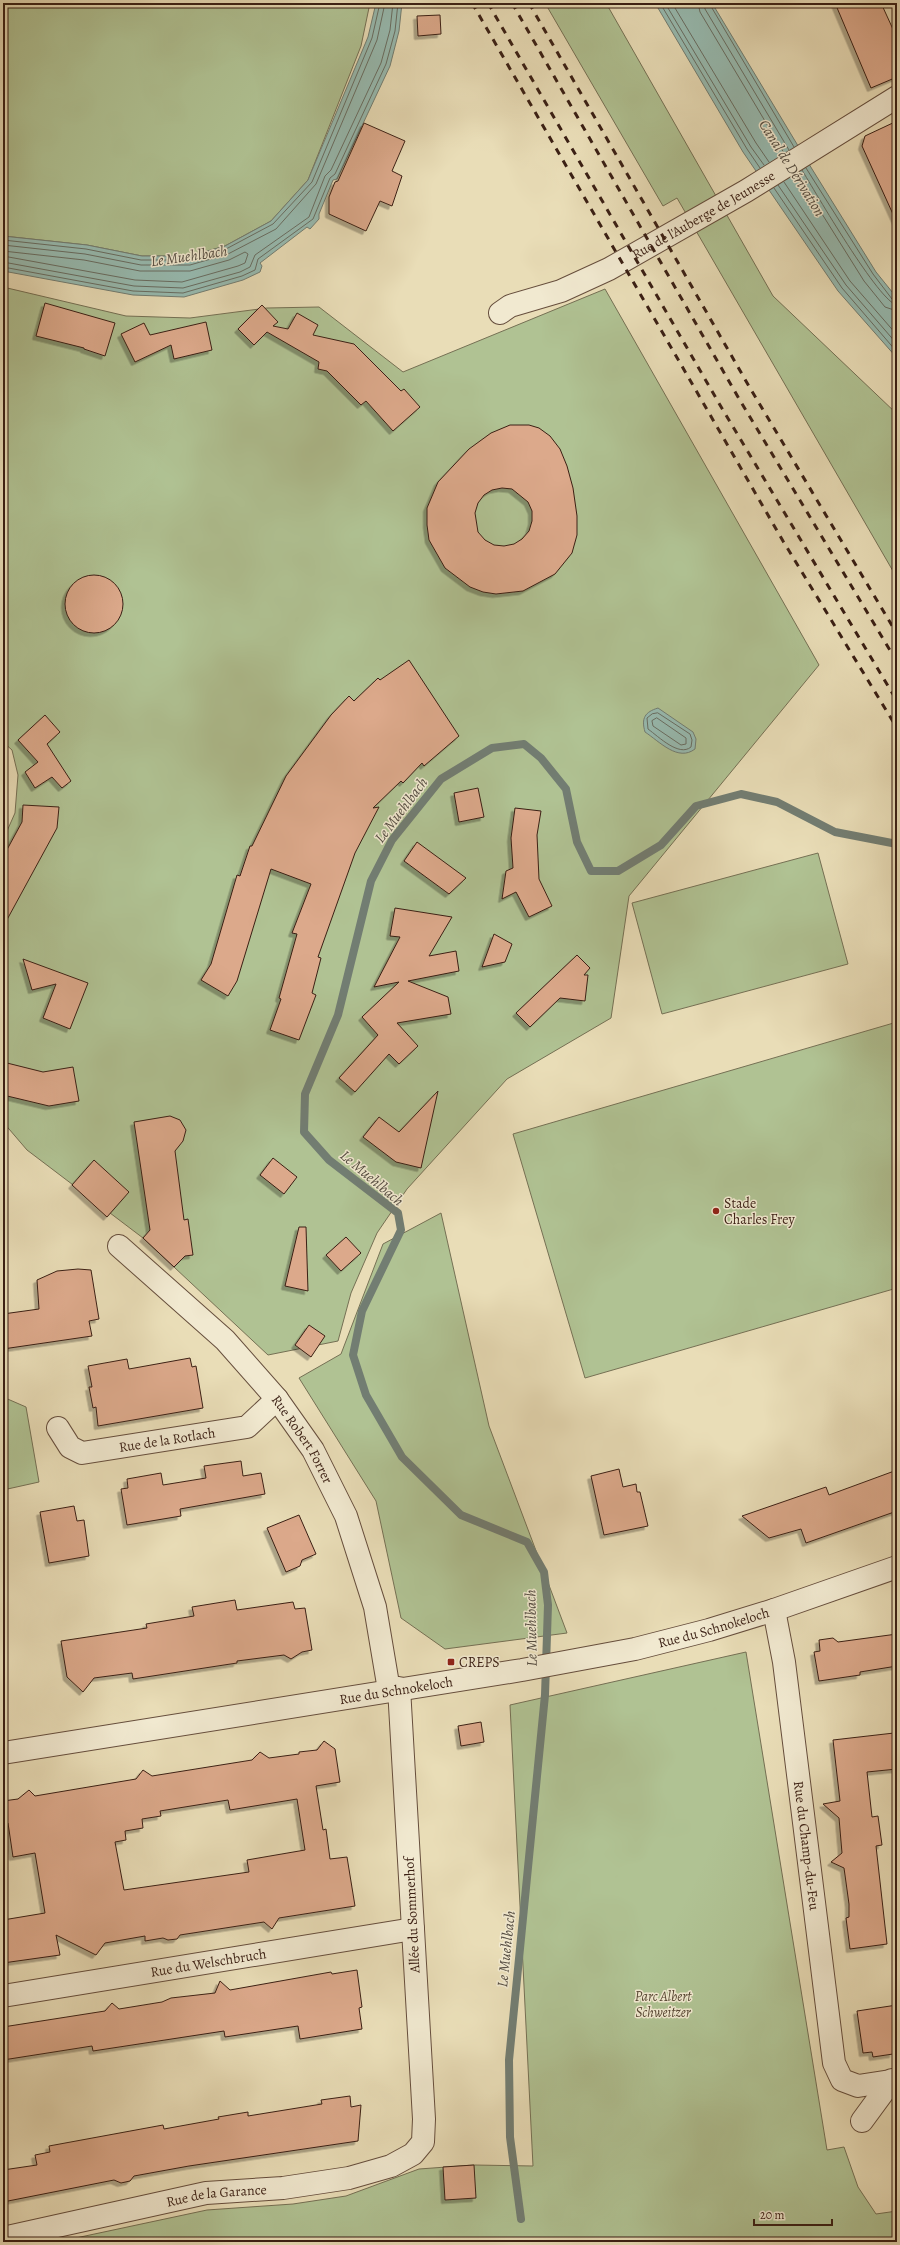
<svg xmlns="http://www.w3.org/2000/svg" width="900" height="2245" font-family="Alegreya,serif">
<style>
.green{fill:#b0c293;stroke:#757054}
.water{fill:#97bbb1;stroke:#727d72}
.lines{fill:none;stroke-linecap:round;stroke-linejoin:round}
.shore{stroke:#686d62;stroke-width:1}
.stream{stroke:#727d72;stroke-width:8}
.building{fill:#dca98b;stroke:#3a1f14;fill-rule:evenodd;filter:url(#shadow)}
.minor-casing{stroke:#664e3d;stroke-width:24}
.tertiary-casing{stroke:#664e3d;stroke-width:24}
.minor{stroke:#f1e9d0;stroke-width:22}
.tertiary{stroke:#f1e9d0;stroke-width:22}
.rail{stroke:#3a1f14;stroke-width:3;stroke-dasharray:7 7;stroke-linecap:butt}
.poi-dot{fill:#8f2418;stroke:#f1e9d0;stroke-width:1.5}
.labels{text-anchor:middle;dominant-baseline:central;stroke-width:3;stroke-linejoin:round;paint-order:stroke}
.street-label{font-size:14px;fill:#3a1f14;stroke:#f1e9d0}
.poi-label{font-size:14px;fill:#3a1f14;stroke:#f1e9d0;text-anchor:start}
.park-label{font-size:14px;font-style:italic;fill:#584834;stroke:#f1e9d0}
.water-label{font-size:15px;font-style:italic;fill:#564e43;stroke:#f1e9d0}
</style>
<defs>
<filter id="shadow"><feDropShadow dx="-3.5" dy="3.5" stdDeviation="0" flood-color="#0004"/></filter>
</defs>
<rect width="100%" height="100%" fill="#e9ddb7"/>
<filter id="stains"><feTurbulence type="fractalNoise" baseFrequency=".005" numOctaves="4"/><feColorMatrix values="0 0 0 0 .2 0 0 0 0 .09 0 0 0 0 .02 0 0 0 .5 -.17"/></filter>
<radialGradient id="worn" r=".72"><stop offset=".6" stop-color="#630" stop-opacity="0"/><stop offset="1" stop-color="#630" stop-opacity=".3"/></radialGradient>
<g class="green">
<path d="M 3,3 L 370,3 L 361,46 L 308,180 L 271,221 L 225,246 L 190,256 L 142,256 L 87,245 L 3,236 Z"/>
<path d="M 545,3 L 606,3 L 773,296 L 897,414 L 897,578 L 677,198 L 663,206 Z"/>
<path d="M 3,287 L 126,316 L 190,318 L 267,308 L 319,307 L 403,372 L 605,289 L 819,665 L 629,896 L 611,1018 L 507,1079 L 407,1189 L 377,1233 L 351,1293 L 338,1341 L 268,1355 L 143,1238 L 27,1150 L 3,1122 L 3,840 L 15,813 L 18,775 L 12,750 L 3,742 Z"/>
<path d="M 818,853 L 848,964 L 662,1014 L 632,903 Z"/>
<path d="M 897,1022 L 897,1288 L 585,1378 L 513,1134 Z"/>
<path d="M 441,1213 L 489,1426 L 567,1633 L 445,1649 L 401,1618 L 376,1501 L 299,1378 L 341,1354 L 383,1244 Z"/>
<path d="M 3,1397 L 26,1407 L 39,1482 L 3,1490 Z"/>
<path d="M 746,1652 L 827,2150 L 844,2147 L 858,2187 L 876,2214 L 897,2211 L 897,2242 L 57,2242 L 207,2210 L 293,2204 L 346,2196 L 419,2169 L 474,2165 L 533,2166 L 510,1705 Z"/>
</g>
<g class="water">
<path d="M 376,3 L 402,3 L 399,31 L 390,66 L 337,179 L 333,180 L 319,214 L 319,219 L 310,229 L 307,227 L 260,263 L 262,266 L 260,272 L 243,280 L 184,297 L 133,295 L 3,271 L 3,236 L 87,245 L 142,256 L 190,256 L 225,246 L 271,221 L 308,180 L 368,37 Z"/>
<path d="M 655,3 L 712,3 L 812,169 L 876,272 L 897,298 L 897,358 L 838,291 L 743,152 Z"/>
<path d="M 658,708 L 693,732 L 696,739 L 695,749 C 678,762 660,742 645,732 C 641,718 645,712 658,708 Z"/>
</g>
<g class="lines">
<g class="shore">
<path d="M 660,3 L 747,149 L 760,168"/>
<path d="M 665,3 L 751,147 L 764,165"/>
<path d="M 672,3 L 756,143 L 769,162"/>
<path d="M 698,3 L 700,12 L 784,153"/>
<path d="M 704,3 L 705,9 L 789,150"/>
<path d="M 709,3 L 794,147"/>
<path d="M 806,168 L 873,274 L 892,299 L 897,300"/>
<path d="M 802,170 C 814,190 880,304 897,305"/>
<path d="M 797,174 L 864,281 L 885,307 L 897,311"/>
<path d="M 784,182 L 850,281 L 897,335"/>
<path d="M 778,185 L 846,285 L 897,344"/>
<path d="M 774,188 L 842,288 L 897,352"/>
<path d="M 3,240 L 86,249 L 141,260 L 190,260 L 226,249 L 273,224 L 312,182 L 372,38 L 380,3"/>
<path d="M 3,245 L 85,254 L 141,265 L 190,265 L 228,254 L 276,229 L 316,184 L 377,40 L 385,3"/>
<path d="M 3,251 L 84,260 L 140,271 L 190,271 L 229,260 L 245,252 L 248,254 L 245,263 L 238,266 L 182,282 L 135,280 L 3,256"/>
<path d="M 3,262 L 134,286 L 183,288 L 240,272 L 250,267 L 255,255 L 309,217 L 325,176 L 331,170 L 381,63 L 390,30 L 393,3"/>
<path d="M 3,267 L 133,291 L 183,293 L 242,276 L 255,270 L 258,259 L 313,219 L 330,178 L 335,174 L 386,64 L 395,31 L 398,3"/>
<path d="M 658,713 L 690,734 L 692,740 L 691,747 C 679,757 659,737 648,729 L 647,718 L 652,714 Z"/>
<path d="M 657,718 L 686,738 L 686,744 L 681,745 L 653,726 L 652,721 Z"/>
</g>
<path class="stream" d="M 521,2219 L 510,2137 L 509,2060 L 545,1695 L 548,1605 L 544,1572 L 527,1542 L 461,1515 L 402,1457 L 366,1395 L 353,1355 L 362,1311 L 401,1230 L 398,1213 L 329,1160 L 304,1132 L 305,1094 L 338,1015 L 371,881 L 392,840 L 441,779 L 492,748 L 524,744 L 541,758 L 566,789 L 577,842 L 591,871 L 618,871 L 661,845 L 696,806 L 741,794 L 777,802 L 835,832 L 897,844"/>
</g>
<g class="building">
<path d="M 835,3 L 881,3 L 897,38 L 897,77 L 871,88 Z"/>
<path d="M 440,15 L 441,34 L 418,36 L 417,16 Z"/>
<path d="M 897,121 L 897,223 L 862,146 L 865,136 Z"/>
<path d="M 364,123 L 405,141 L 392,171 L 402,176 L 392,206 L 380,201 L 366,231 L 329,214 L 329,197 L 335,182 L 338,181 Z"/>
<path d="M 45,303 L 115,323 L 105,356 L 84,349 L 84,348 L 36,336 Z"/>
<path d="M 262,305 L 278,322 L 273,326 L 288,329 L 297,313 L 318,325 L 313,335 L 354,344 L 401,391 L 404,389 L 420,407 L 393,431 L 366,401 L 361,405 L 327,371 L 318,369 L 319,362 L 267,332 L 254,345 L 238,329 Z"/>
<path d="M 206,322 L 212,350 L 174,359 L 171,345 L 135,362 L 121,334 L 144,323 L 150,335 Z"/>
<path d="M 510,425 L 529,425 L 539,428 L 550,436 L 560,449 L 567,466 L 573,488 L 577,516 L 577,535 L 572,553 L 555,574 L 523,591 L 496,594 L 483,592 L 470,587 L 445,568 L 429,540 L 427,525 L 427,508 L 438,482 L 469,449 L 491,433 ZM 502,488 L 512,489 L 528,502 L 532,511 L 532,521 L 529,531 L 522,539 L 514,544 L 504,546 L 494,545 L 485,540 L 478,532 L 475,513 L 478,503 L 484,495 L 492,490 Z"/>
<circle cx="94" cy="604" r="29"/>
<path d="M 409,660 L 459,736 L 424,766 L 422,763 L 403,783 L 401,781 L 373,808 L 379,807 L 355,853 L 318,957 L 321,958 L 312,993 L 316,995 L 299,1040 L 270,1030 L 281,999 L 279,998 L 297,934 L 292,933 L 311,884 L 271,869 L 237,981 L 228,996 L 201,980 L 211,964 L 237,875 L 240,876 L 250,846 L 252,846 L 286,776 L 331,715 L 349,696 L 354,701 L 378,678 L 380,680 Z"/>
<path d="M 45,715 L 60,732 L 47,744 L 71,781 L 62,788 L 52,777 L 35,788 L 25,772 L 38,762 L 18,740 Z"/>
<path d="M 478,788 L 484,817 L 459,822 L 454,793 Z"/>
<path d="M 23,805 L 59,807 L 57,828 L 3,927 L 3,857 L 22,822 Z"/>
<path d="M 515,808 L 541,811 L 537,835 L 539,879 L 552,906 L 529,917 L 516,892 L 502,899 L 506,871 L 513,868 L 511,838 Z"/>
<path d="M 417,842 L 466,878 L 449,894 L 404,861 Z"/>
<path d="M 395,908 L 452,917 L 429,956 L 456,951 L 459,971 L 408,981 L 448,997 L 451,1014 L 397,1023 L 418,1046 L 399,1064 L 389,1054 L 355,1092 L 339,1078 L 378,1035 L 362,1017 L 399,982 L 374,987 L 400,937 L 390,936 Z"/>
<path d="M 494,934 L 512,944 L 505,962 L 482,967 Z"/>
<path d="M 577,955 L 590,968 L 584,975 L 588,975 L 585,1001 L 560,998 L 530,1027 L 516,1013 Z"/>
<path d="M 23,959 L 88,983 L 70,1029 L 43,1018 L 56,984 L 32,990 Z"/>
<path d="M 3,1062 L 43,1072 L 73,1067 L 79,1101 L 49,1106 L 3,1095 Z"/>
<path d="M 438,1091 L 421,1168 L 396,1162 L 363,1137 L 379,1117 L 399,1132 Z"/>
<path d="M 170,1116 L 180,1120 L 186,1130 L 183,1141 L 175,1151 L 184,1220 L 188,1219 L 193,1255 L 185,1256 L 174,1267 L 143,1238 L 150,1230 L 134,1122 Z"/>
<path d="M 273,1158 L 297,1177 L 284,1194 L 260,1175 Z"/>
<path d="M 94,1160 L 129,1192 L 107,1217 L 72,1185 Z"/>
<path d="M 299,1227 L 306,1227 L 308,1291 L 285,1286 Z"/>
<path d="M 346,1237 L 361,1253 L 341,1271 L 326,1255 Z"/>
<path d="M 78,1269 L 91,1270 L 99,1319 L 89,1321 L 92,1336 L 3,1349 L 3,1314 L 39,1309 L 37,1280 L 57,1271 Z"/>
<path d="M 309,1325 L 325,1336 L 311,1357 L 295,1345 Z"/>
<path d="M 190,1358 L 192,1367 L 196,1366 L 203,1408 L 98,1426 L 96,1407 L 93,1408 L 89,1387 L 92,1387 L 88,1366 L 127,1359 L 129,1369 Z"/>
<path d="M 241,1461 L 243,1476 L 261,1473 L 265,1494 L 180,1509 L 181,1516 L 127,1525 L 121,1489 L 128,1488 L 127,1479 L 161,1473 L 163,1485 L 206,1478 L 204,1466 Z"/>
<path d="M 619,1469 L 623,1487 L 636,1484 L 637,1492 L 640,1492 L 648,1526 L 604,1535 L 591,1476 Z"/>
<path d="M 897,1470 L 897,1511 L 806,1543 L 801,1529 L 769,1538 L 742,1516 L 826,1487 L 829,1495 Z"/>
<path d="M 74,1506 L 77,1521 L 84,1520 L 89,1556 L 49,1563 L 40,1512 Z"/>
<path d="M 299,1515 L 316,1554 L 302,1560 L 300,1566 L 286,1572 L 267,1528 Z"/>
<path d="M 235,1600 L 237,1610 L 293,1602 L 295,1609 L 305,1608 L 312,1650 L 302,1652 L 291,1659 L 284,1655 L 237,1661 L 237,1663 L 133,1679 L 132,1673 L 94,1678 L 83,1692 L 67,1677 L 61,1641 L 147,1628 L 146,1624 L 194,1616 L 192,1607 Z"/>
<path d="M 897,1634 L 897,1666 L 860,1672 L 860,1675 L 819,1681 L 814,1652 L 820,1651 L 819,1640 L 833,1638 L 838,1642 Z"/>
<path d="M 481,1722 L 484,1742 L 461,1746 L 458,1726 Z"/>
<path d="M 894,1733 L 897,1769 L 867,1772 L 872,1817 L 878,1816 L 882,1845 L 876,1846 L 887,1944 L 850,1949 L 846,1918 L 849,1917 L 849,1904 L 844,1868 L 831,1862 L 842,1853 L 839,1818 L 823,1804 L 840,1801 L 833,1740 Z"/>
<path d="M 324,1741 L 335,1749 L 340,1782 L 316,1786 L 323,1830 L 326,1829 L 330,1859 L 347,1857 L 355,1906 L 279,1918 L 272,1929 L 264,1922 L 180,1935 L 177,1939 L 168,1940 L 163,1938 L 145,1941 L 145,1936 L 105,1943 L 96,1955 L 56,1935 L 60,1955 L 3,1963 L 3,1920 L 45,1913 L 35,1853 L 13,1857 L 8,1823 L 3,1824 L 3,1801 L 18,1799 L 29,1790 L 35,1796 L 136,1779 L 143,1770 L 152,1776 L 252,1760 L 260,1752 L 269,1758 L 299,1754 L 299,1752 L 317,1750 ZM 297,1799 L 305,1850 L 247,1860 L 249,1872 L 124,1890 L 115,1842 L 126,1840 L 125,1831 L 143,1828 L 142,1819 L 161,1816 L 160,1811 L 228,1800 L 230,1810 Z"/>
<path d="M 357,1970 L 362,2007 L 359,2008 L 362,2029 L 300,2039 L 298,2026 L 225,2037 L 224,2031 L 93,2051 L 92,2046 L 3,2060 L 3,2027 L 105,2011 L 112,2003 L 119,2009 L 162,2002 L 171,1998 L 215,1993 L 220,1981 L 230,1990 L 331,1972 L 332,1974 Z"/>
<path d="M 897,2005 L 897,2048 L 893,2049 L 893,2054 L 873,2057 L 872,2052 L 863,2053 L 857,2011 Z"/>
<path d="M 350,2096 L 351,2107 L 361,2105 L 358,2141 L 189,2166 L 134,2176 L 130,2181 L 121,2183 L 114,2180 L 3,2202 L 3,2170 L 37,2165 L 35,2155 L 50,2152 L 49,2146 L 163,2125 L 164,2129 L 219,2119 L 218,2117 L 248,2112 L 248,2116 L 322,2104 L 321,2100 Z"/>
<path d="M 474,2165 L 476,2198 L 445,2200 L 443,2167 Z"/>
</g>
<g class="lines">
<defs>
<g id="minor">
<path id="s1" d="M 500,313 L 510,306 L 561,291 L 609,269 L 746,191 L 897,97"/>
<path id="s2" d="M 119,1246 L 225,1340 L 277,1399 L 313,1450 L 346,1516 L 375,1607 L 389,1690"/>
<path id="s3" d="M 58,1428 L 70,1447 L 82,1453 L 247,1427 L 277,1399"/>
<path id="s4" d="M 774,1610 L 784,1662 L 834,2063 L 842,2080 L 858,2086 L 897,2080"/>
<path id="s5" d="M 3,1996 L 413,1929"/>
<path d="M 862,2121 L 892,2080"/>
<path id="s6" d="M 3,2238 L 206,2193 L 283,2188 L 349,2178 L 391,2166 L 413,2154 L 423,2142 L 424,2119 L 399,1688"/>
</g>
<g id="tertiary">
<path id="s7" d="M 3,1753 L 522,1670 L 635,1649 L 709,1630 L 774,1610 L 897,1567"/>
</g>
</defs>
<use href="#minor" class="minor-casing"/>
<use href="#tertiary" class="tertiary-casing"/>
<use href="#minor" class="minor"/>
<use href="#tertiary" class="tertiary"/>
<g class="rail">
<path d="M 472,3 L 783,541 L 897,728"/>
<path d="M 488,3 L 720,405 L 897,701"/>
<path d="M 512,3 L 738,397 L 897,662"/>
<path d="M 529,3 L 750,388 L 897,634"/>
</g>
</g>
<g class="poi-dot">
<circle cx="716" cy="1211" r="4"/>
<rect x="447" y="1658" width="8" height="8" rx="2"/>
</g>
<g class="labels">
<g class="street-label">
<text stroke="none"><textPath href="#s1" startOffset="227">Rue de l'Auberge de Jeunesse</textPath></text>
<text stroke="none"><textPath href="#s3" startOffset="122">Rue de la Rotlach</textPath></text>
<text stroke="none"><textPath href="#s2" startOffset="268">Rue Robert Forrer</textPath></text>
<text stroke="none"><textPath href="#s7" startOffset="722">Rue du Schnokeloch</textPath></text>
<text stroke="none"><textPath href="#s7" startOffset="398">Rue du Schnokeloch</textPath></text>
<text stroke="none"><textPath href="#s4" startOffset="238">Rue du Champ-du-Feu</textPath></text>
<text transform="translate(412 1915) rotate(-93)">Allée du Sommerhof</text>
<text stroke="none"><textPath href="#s5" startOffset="208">Rue du Welschbruch</textPath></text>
<text stroke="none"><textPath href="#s6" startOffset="218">Rue de la Garance</textPath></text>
</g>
<g class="poi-label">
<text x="724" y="1203">Stade<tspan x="724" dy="16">Charles Frey</tspan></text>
<text x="459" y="1662">CREPS</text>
</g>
<g class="park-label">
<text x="663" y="1996">Parc Albert<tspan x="663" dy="16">Schweitzer</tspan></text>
</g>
<g class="water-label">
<text transform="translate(792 168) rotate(58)">Canal de Dérivation</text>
<text transform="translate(189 256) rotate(-8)">Le Muehlbach</text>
<text transform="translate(401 810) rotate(-53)">Le Muehlbach</text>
<text transform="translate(372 1178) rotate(40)">Le Muehlbach</text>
<text transform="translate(531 1628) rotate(-91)">Le Muehlbach</text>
<text transform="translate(506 1949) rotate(-84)">Le Muehlbach</text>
</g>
</g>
<rect width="900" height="2245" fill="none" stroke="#e9ddb7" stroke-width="16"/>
<rect x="4" y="4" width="892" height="2237" fill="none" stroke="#3a1f14" stroke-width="2"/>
<rect x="8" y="8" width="884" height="2229" fill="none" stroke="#3a1f14"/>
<path d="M754 2219v6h78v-6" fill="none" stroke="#3a1f14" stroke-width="2"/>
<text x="760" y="2219" font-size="12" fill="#3a1f14" stroke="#f1e9d0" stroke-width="3" paint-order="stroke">20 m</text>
<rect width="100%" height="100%" filter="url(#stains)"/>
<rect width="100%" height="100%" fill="url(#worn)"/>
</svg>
